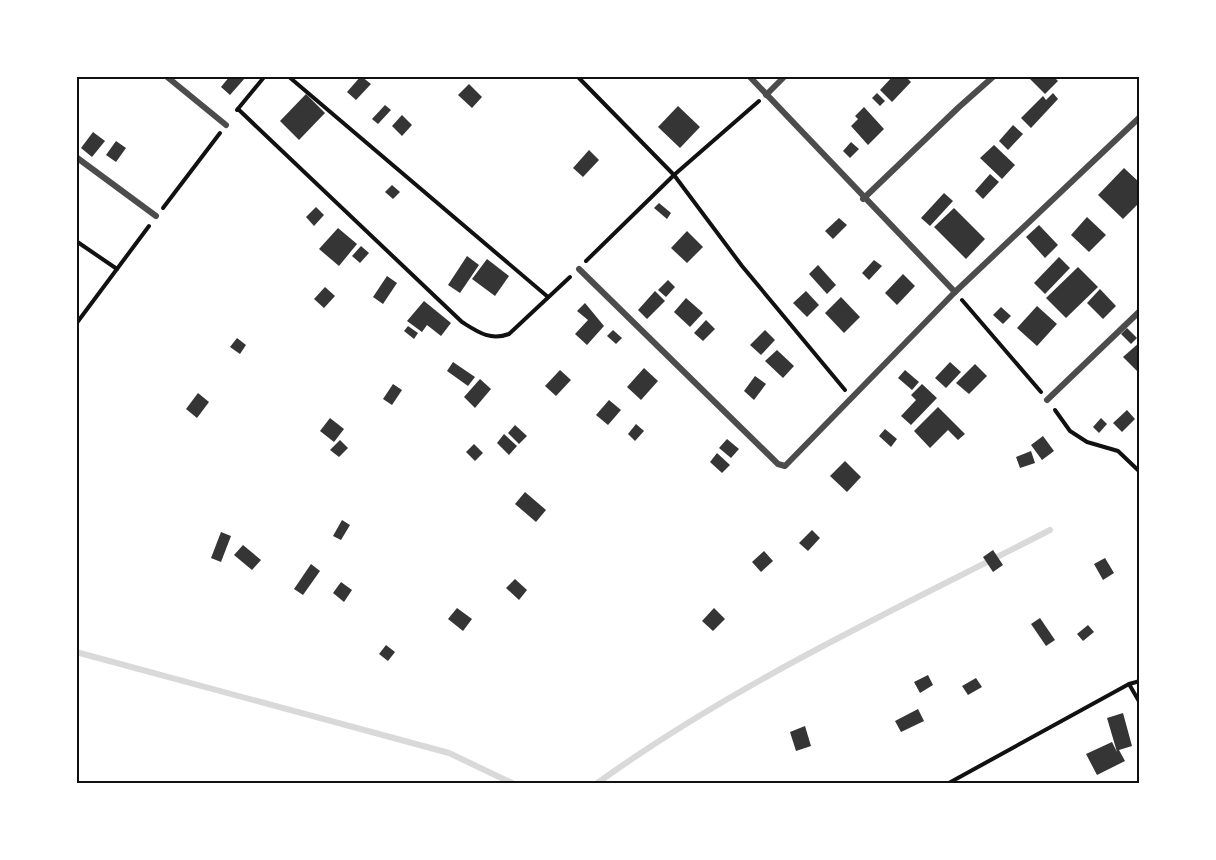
<svg xmlns="http://www.w3.org/2000/svg" width="1216" height="860" font-family="Merriweather,serif">
<style>
.lines{fill:none;stroke-linecap:round;stroke-linejoin:round}
.stream{stroke:#d9d9d9;stroke-width:6}
.building{fill:#353535}
.path{stroke:#111;stroke-width:4}
.minor{stroke:#4c4c4c;stroke-width:6}
.neatline{fill:none;stroke:#111;stroke-width:2}
</style>
<rect width="100%" height="100%" fill="#fff"/>
<g class="lines">
<g class="stream">
<path d="M 76,652 L 449,753 L 514,784"/>
<path d="M 596,784 C 737,682 897,609 1050,530"/>
</g>
</g>
<g class="building">
<path d="M 230,76 L 245,78 L 230,95 L 221,87 Z"/>
<path d="M 361,76 L 371,84 L 356,100 L 347,92 Z"/>
<path d="M 893,76 L 905,76 L 911,82 L 892,102 L 880,90 Z"/>
<path d="M 1027,76 L 1053,76 L 1058,81 L 1045,94 Z"/>
<path d="M 469,84 L 482,97 L 472,108 L 458,95 Z"/>
<path d="M 877,93 L 885,101 L 880,106 L 872,98 Z"/>
<path d="M 1053,93 L 1058,99 L 1031,128 L 1021,118 L 1043,96 L 1046,100 Z"/>
<path d="M 306,94 L 325,113 L 299,140 L 280,121 Z"/>
<path d="M 385,105 L 391,110 L 378,124 L 372,119 Z"/>
<path d="M 678,106 L 700,127 L 680,148 L 658,127 Z"/>
<path d="M 864,107 L 884,129 L 868,145 L 851,126 L 858,119 L 855,116 Z"/>
<path d="M 402,115 L 412,125 L 402,136 L 392,126 Z"/>
<path d="M 1013,125 L 1023,134 L 1008,150 L 999,141 Z"/>
<path d="M 93,132 L 105,141 L 92,157 L 81,148 Z"/>
<path d="M 116,141 L 126,148 L 116,162 L 106,155 Z"/>
<path d="M 851,142 L 859,149 L 850,158 L 843,151 Z"/>
<path d="M 994,145 L 1015,165 L 1002,179 L 980,158 Z"/>
<path d="M 589,150 L 599,160 L 583,177 L 573,168 Z"/>
<path d="M 1124,168 L 1140,183 L 1140,202 L 1123,219 L 1098,195 Z"/>
<path d="M 990,174 L 999,182 L 983,199 L 975,191 Z"/>
<path d="M 392,185 L 400,192 L 393,199 L 385,192 Z"/>
<path d="M 944,193 L 953,201 L 930,226 L 921,218 Z"/>
<path d="M 659,203 L 671,213 L 667,219 L 654,208 Z"/>
<path d="M 316,207 L 324,215 L 314,226 L 306,217 Z"/>
<path d="M 954,208 L 985,239 L 966,259 L 934,227 Z"/>
<path d="M 1087,217 L 1106,235 L 1089,252 L 1071,235 Z"/>
<path d="M 839,218 L 847,225 L 833,239 L 825,231 Z"/>
<path d="M 1039,225 L 1058,245 L 1045,258 L 1026,237 Z"/>
<path d="M 338,228 L 357,244 L 339,266 L 319,249 Z"/>
<path d="M 687,231 L 703,247 L 687,263 L 671,248 Z"/>
<path d="M 361,246 L 369,253 L 360,263 L 352,256 Z"/>
<path d="M 467,256 L 479,265 L 460,293 L 448,285 Z"/>
<path d="M 1059,257 L 1070,268 L 1045,294 L 1034,283 Z"/>
<path d="M 487,259 L 509,276 L 495,296 L 472,279 Z"/>
<path d="M 874,260 L 882,266 L 869,280 L 862,273 Z"/>
<path d="M 818,265 L 836,285 L 827,294 L 809,274 Z"/>
<path d="M 1078,267 L 1098,287 L 1066,318 L 1046,298 Z"/>
<path d="M 903,274 L 915,286 L 897,305 L 885,293 Z"/>
<path d="M 387,276 L 397,283 L 383,304 L 373,297 Z"/>
<path d="M 668,280 L 675,287 L 666,297 L 658,290 Z"/>
<path d="M 325,287 L 335,296 L 324,308 L 314,299 Z"/>
<path d="M 1100,289 L 1116,306 L 1103,319 L 1087,303 Z"/>
<path d="M 655,291 L 665,301 L 647,319 L 638,310 Z"/>
<path d="M 806,291 L 819,305 L 807,317 L 793,303 Z"/>
<path d="M 841,297 L 860,317 L 844,333 L 825,313 Z"/>
<path d="M 686,298 L 703,313 L 690,327 L 674,312 Z"/>
<path d="M 424,301 L 451,323 L 441,336 L 427,325 L 422,332 L 407,321 Z"/>
<path d="M 585,303 L 604,326 L 587,345 L 575,334 L 588,320 L 577,311 Z"/>
<path d="M 1037,306 L 1057,324 L 1037,346 L 1017,328 Z"/>
<path d="M 1001,307 L 1011,316 L 1003,324 L 993,315 Z"/>
<path d="M 706,320 L 715,329 L 703,341 L 694,333 Z"/>
<path d="M 408,326 L 418,333 L 414,339 L 404,331 Z"/>
<path d="M 1127,328 L 1137,338 L 1131,344 L 1121,334 Z"/>
<path d="M 613,330 L 622,338 L 616,344 L 607,336 Z"/>
<path d="M 765,330 L 775,340 L 761,355 L 750,345 Z"/>
<path d="M 237,338 L 246,345 L 240,354 L 230,347 Z"/>
<path d="M 1140,342 L 1140,374 L 1123,357 Z"/>
<path d="M 777,350 L 794,366 L 783,378 L 765,361 Z"/>
<path d="M 453,362 L 475,377 L 468,386 L 447,371 Z"/>
<path d="M 950,362 L 961,372 L 946,388 L 935,378 Z"/>
<path d="M 975,364 L 987,376 L 969,394 L 956,383 Z"/>
<path d="M 644,368 L 658,381 L 641,400 L 627,387 Z"/>
<path d="M 560,370 L 571,380 L 556,396 L 545,386 Z"/>
<path d="M 905,370 L 919,382 L 912,390 L 898,378 Z"/>
<path d="M 755,376 L 766,384 L 754,400 L 744,391 Z"/>
<path d="M 480,379 L 491,389 L 475,408 L 464,397 Z"/>
<path d="M 393,384 L 402,390 L 392,405 L 383,399 Z"/>
<path d="M 922,384 L 937,398 L 911,425 L 901,416 L 916,400 L 911,395 Z"/>
<path d="M 198,393 L 209,402 L 197,418 L 186,409 Z"/>
<path d="M 609,400 L 621,410 L 608,425 L 596,415 Z"/>
<path d="M 938,407 L 965,434 L 958,440 L 948,430 L 930,448 L 914,431 Z"/>
<path d="M 1127,410 L 1135,419 L 1122,432 L 1113,423 Z"/>
<path d="M 330,418 L 344,429 L 334,442 L 320,431 Z"/>
<path d="M 1101,418 L 1107,424 L 1099,433 L 1093,427 Z"/>
<path d="M 636,424 L 644,431 L 635,441 L 628,434 Z"/>
<path d="M 515,425 L 527,436 L 519,444 L 508,433 Z"/>
<path d="M 885,429 L 897,439 L 891,447 L 879,436 Z"/>
<path d="M 504,434 L 517,446 L 509,455 L 497,443 Z"/>
<path d="M 1043,436 L 1054,451 L 1042,460 L 1031,445 Z"/>
<path d="M 727,439 L 739,449 L 731,458 L 719,448 Z"/>
<path d="M 340,440 L 348,448 L 339,457 L 330,450 Z"/>
<path d="M 474,444 L 483,453 L 475,461 L 466,452 Z"/>
<path d="M 1031,451 L 1035,463 L 1020,468 L 1016,457 Z"/>
<path d="M 717,453 L 730,465 L 722,473 L 710,462 Z"/>
<path d="M 845,461 L 861,477 L 847,492 L 830,476 Z"/>
<path d="M 525,492 L 546,510 L 536,522 L 515,504 Z"/>
<path d="M 342,520 L 350,525 L 341,540 L 333,536 Z"/>
<path d="M 812,530 L 820,538 L 808,551 L 799,543 Z"/>
<path d="M 221,532 L 231,536 L 221,562 L 211,558 Z"/>
<path d="M 243,545 L 261,560 L 252,570 L 234,555 Z"/>
<path d="M 993,550 L 1003,565 L 993,572 L 983,557 Z"/>
<path d="M 764,551 L 773,561 L 761,572 L 752,562 Z"/>
<path d="M 1105,558 L 1114,573 L 1103,580 L 1094,564 Z"/>
<path d="M 311,564 L 320,571 L 303,595 L 294,589 Z"/>
<path d="M 515,579 L 527,590 L 519,600 L 506,588 Z"/>
<path d="M 341,582 L 352,590 L 344,602 L 333,593 Z"/>
<path d="M 457,608 L 472,619 L 463,631 L 448,619 Z"/>
<path d="M 714,608 L 725,619 L 713,631 L 702,621 Z"/>
<path d="M 1040,618 L 1055,640 L 1046,646 L 1031,624 Z"/>
<path d="M 1088,625 L 1094,632 L 1083,641 L 1077,634 Z"/>
<path d="M 386,645 L 395,652 L 388,661 L 379,654 Z"/>
<path d="M 928,675 L 933,685 L 920,693 L 914,682 Z"/>
<path d="M 976,678 L 982,687 L 968,695 L 962,686 Z"/>
<path d="M 918,709 L 924,721 L 901,732 L 895,721 Z"/>
<path d="M 1123,713 L 1132,746 L 1119,750 L 1125,761 L 1097,775 L 1086,754 L 1112,742 L 1117,752 L 1107,718 Z"/>
<path d="M 805,726 L 811,746 L 796,751 L 790,732 Z"/>
</g>
<g class="lines">
<g class="path">
<path d="M 288,76 L 548,297"/>
<path d="M 577,76 L 674,175 L 742,266 L 845,390"/>
<path d="M 238,109 L 462,322 C 478,332 490,341 509,334 L 570,277"/>
<path d="M 237,110 L 265,76"/>
<path d="M 163,208 L 220,133"/>
<path d="M 76,241 L 117,269"/>
<path d="M 586,261 L 674,175 L 759,101"/>
<path d="M 962,300 L 1041,392"/>
<path d="M 76,324 L 149,226"/>
<path d="M 1055,410 L 1070,431 L 1087,442 L 1118,451 L 1140,472"/>
<path d="M 1129,684 L 1140,703"/>
<path d="M 947,784 L 1129,684 L 1140,681"/>
</g>
<g class="minor">
<path d="M 166,76 L 226,125"/>
<path d="M 749,76 L 955,292"/>
<path d="M 766,95 L 785,76"/>
<path d="M 76,157 L 156,216"/>
<path d="M 863,199 L 959,107 L 994,76"/>
<path d="M 579,269 L 778,464 L 785,466 L 955,292 L 1140,117"/>
<path d="M 1047,400 L 1140,311"/>
</g>
</g>
<rect width="1216" height="860" fill="none" stroke="#ffffff" stroke-width="156"/>
<rect x="78" y="78" width="1060" height="704" class="neatline"/>
</svg>
